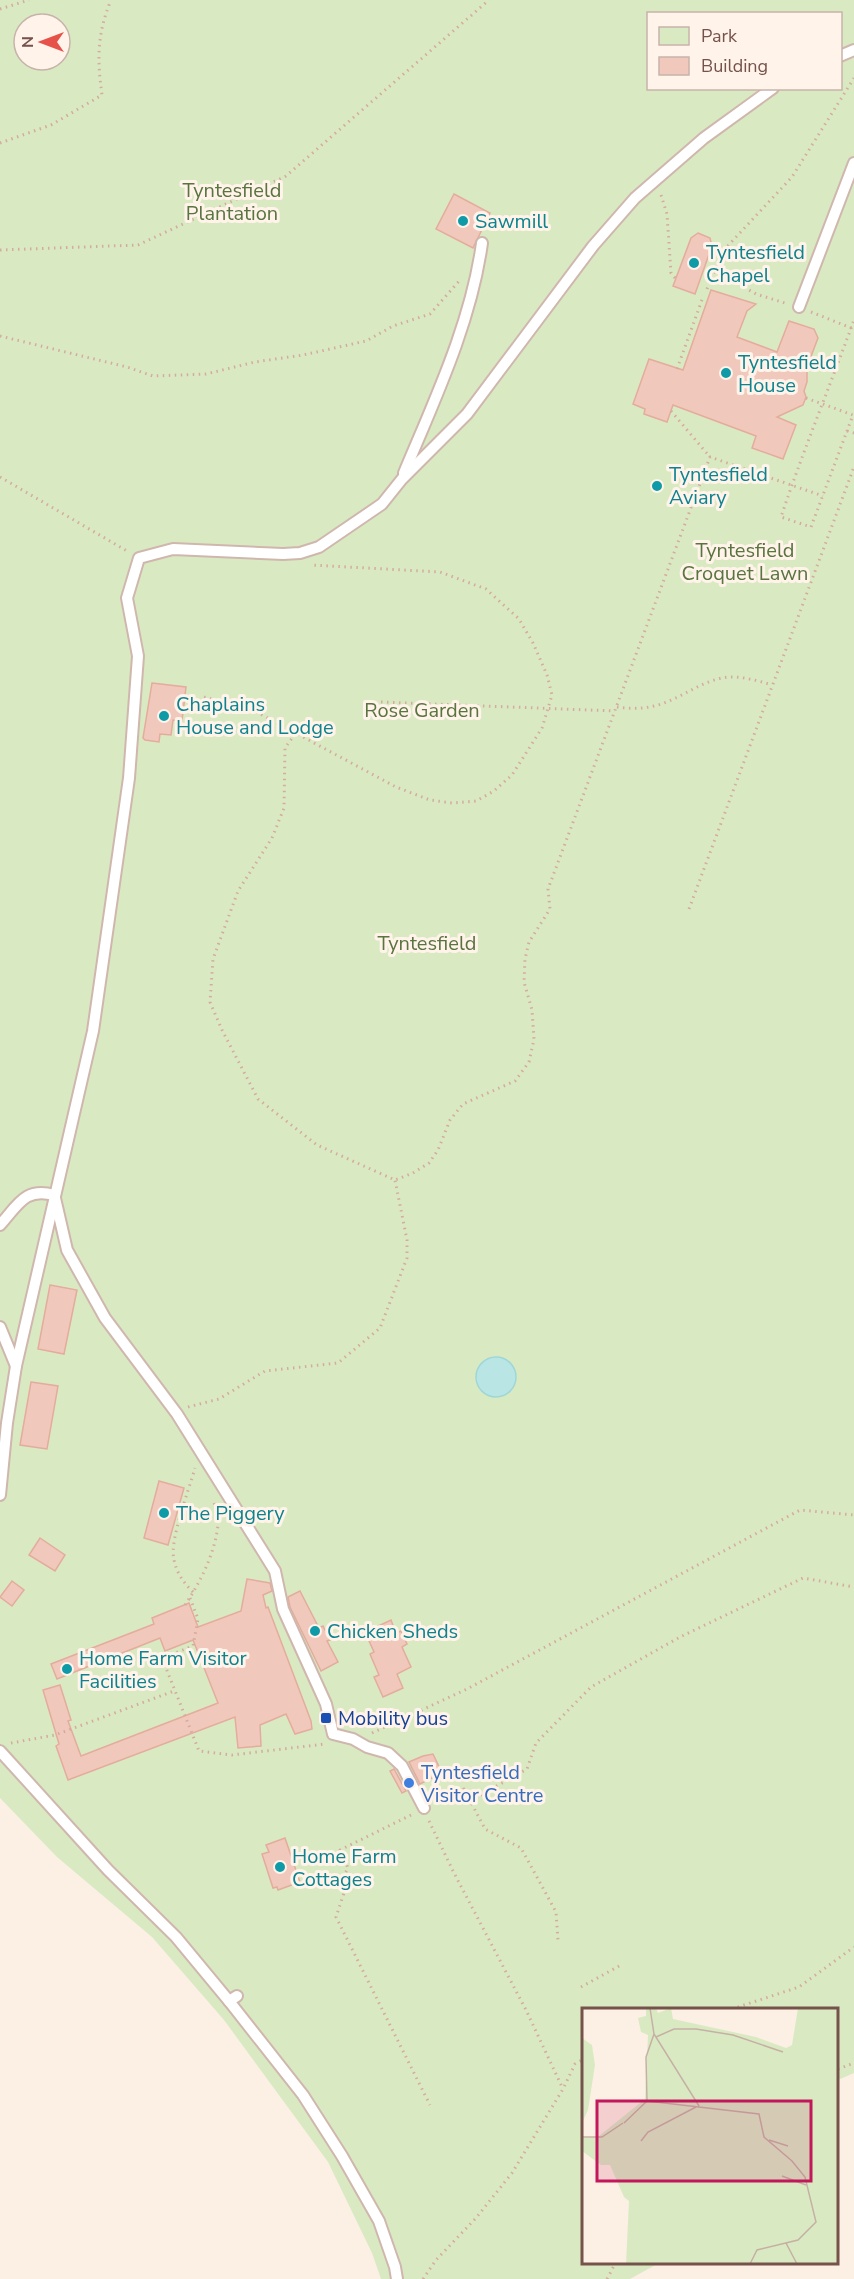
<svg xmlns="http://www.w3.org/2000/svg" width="854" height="2279" font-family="'Nunito Sans',sans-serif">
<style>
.green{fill:#d9eac3;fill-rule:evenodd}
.water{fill:#b9e6e5;stroke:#9fd7d7;stroke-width:1.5}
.building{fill:#f1c8bc;stroke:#e4ac9c;stroke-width:1.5}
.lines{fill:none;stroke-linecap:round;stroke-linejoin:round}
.service-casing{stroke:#d0b7ae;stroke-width:14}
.path{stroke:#d6ab9f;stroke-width:3;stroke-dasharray:1.5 4.5;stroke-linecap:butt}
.service{stroke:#fff;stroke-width:10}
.culture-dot{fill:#0f9aa8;stroke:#fff3ea;stroke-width:2}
.transit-dot{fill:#1a4fb4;stroke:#fff3ea;stroke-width:2}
.shop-dot{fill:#3f7fe0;stroke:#fff3ea;stroke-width:2}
.labels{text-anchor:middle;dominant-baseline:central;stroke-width:6;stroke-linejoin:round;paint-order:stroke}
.park-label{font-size:20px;fill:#58743f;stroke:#fff3ea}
.culture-label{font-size:20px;fill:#0d838f;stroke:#fff3ea;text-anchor:start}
.transit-label{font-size:20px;fill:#164399;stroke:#fff3ea;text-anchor:start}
.shop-label{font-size:20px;fill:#366cbe;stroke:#fff3ea;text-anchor:start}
.inset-road{fill:none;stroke:#c6b0a6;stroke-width:1.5}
.view{fill:#c2185b;fill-opacity:0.15;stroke:#c2185b;stroke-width:3}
.inset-edge{fill:none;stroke:#75524a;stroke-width:3}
</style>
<rect width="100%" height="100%" fill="#fcefe4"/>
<path class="green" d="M 0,0 L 854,0 L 854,2073 L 838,2080 L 838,2009 L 584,2009 L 584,2262 L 659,2263 L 630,2279 L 381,2279 L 372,2253 L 328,2162 L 224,2020 L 152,1937 L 57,1857 L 0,1798 ZM 648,14 L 840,14 L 840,88 L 648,88 ZM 24,24 L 60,24 L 60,60 L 24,60 Z"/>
<circle class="water" cx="496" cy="1377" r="20"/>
<g class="building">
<path d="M 454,194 L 490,213 L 473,248 L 436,229 Z"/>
<path d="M 698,233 L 710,238 L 712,246 L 695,294 L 673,286 L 691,238 Z"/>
<path d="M 711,290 L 756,304 L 747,311 L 737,337 L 777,352 L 789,321 L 814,329 L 818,338 L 807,367 L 807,382 L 804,391 L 806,397 L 803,405 L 777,417 L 796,425 L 783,459 L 752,448 L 756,436 L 673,405 L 667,422 L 644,414 L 645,409 L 633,404 L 649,359 L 683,370 Z"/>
<path d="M 152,683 L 186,687 L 182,721 L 173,720 L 171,735 L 160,734 L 159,742 L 145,740 L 143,738 Z"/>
<path d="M 50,1285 L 77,1290 L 64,1354 L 38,1349 Z"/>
<path d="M 31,1382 L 58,1386 L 47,1449 L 20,1445 Z"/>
<path d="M 159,1481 L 184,1488 L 168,1545 L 144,1538 Z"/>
<path d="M 40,1538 L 65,1555 L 55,1571 L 29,1555 Z"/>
<path d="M 247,1579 L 270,1583 L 272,1591 L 263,1595 L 266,1608 L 268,1607 L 311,1721 L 312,1729 L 295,1734 L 286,1714 L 260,1725 L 261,1746 L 238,1748 L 235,1717 L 68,1780 L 56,1746 L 59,1744 L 43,1690 L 60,1685 L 71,1720 L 68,1721 L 81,1756 L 218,1703 L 193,1640 L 165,1651 L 160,1638 L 57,1679 L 51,1664 L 154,1624 L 152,1618 L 189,1603 L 198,1627 L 241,1611 Z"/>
<path d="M 12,1581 L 24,1590 L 12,1606 L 0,1597 Z"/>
<path d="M 300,1591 L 319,1628 L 323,1626 L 330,1640 L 327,1641 L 338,1662 L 321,1671 L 290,1607 L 288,1597 Z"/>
<path d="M 391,1620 L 396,1633 L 401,1631 L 407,1644 L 402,1647 L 411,1667 L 397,1674 L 403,1688 L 383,1697 L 374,1677 L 379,1675 L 370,1654 L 374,1652 L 365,1632 Z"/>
<path d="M 433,1754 L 442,1773 L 420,1784 L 409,1762 L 423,1756 Z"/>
<path d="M 394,1769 L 406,1791 L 402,1793 L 390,1771 Z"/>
<path d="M 285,1838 L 300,1882 L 278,1890 L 277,1887 L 273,1888 L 262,1854 L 269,1852 L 266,1845 Z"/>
</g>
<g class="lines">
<defs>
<g id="service">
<path d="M 840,56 L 854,50"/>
<path d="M 799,307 L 854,163"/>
<path d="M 404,473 C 435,399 471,323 482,243"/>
<path d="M 55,1198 L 67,1250 L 105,1318 L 177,1414 L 275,1571 L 283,1609 L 326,1704 L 333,1734 L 353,1739 L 367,1747 L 388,1753 L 402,1766 L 424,1808"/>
<path d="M 0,1225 C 18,1205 25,1187 54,1195"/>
<path d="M 0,1327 L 16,1366"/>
<path d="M 0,1495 L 7,1423 L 16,1366 L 93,1031 L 129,778 L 138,656 L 127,598 L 139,558 L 173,549 L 283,554 L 300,553 L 319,547 L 382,504 L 402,479 L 467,414 L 593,246 L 635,198 L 704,138 L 773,88"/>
<path d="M 0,1751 L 108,1870 L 176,1937 L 229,2001 L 237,1996"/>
<path d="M 229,2001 L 303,2095 L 342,2156 L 379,2221 L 395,2267 L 397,2279"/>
</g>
</defs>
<use href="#service" class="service-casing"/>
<g class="path">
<path d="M 0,9 L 29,0"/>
<path d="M 0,143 L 51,125 L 102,95 C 97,59 97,34 111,0"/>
<path d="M 661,195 L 667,214 L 671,273 L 676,279"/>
<path d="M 0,250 L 138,245 L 286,176 L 489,0"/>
<path d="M 714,272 L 740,278 L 749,290 L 756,294 L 785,303"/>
<path d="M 707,289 L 723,251 L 792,177 L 854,78"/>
<path d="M 811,312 L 854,329"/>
<path d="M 0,336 L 127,367 L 153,376 L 206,374 L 255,362 L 303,355 L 366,341 L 393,326 L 430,314 L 460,280"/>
<path d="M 677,369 L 703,297"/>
<path d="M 806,398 L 853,415 L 811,527 L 781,517 C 803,451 830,386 854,320"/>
<path d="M 671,411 L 710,457"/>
<path d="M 847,431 L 854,433"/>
<path d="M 0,477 L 127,551"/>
<path d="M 204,697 L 251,709 L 396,787 L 430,800 L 452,803 L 476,801 L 494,791 L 512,775 L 542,728 L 552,695 L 547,675 L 533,643 L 519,619 L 486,589 L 440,572 L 311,565"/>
<path d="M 381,702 L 615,711"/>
<path d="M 617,707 C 630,709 644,709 658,705 C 683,698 704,678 731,677 C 745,677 759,681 772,685"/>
<path d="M 295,734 L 285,748 L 284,808 L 272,838 L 238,891 L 213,959 L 210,1002 L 222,1030 L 258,1099 L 317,1145 L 395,1180 L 413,1173 L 429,1163 L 438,1150 L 450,1120 L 463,1104 L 515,1081 L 529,1062 L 534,1039 L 532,1010 L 524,982 L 525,959 L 529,942 L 550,909 L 548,889 L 710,457 L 823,496"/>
<path d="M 689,909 L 854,467"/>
<path d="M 188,1407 L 219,1399 L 265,1371 L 338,1363 L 380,1328 L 407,1258 L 407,1240 L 395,1180"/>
<path d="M 193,1592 C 184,1583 177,1574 174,1560 C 169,1541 189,1490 195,1468"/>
<path d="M 190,1598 L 198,1619 L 193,1646 L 162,1658 L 199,1751 L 232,1755 L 325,1744"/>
<path d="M 185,1605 C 200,1583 215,1553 218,1525 C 218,1518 215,1509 214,1501"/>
<path d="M 372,1733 L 467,1689 L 800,1510 L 854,1515"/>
<path d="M 11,1743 L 55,1735 L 174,1691"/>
<path d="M 470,1801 L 527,1769 L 536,1743 L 591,1687 L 680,1637 L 803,1578 L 854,1587"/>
<path d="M 436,1803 L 464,1789 L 485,1829 L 521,1848 L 556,1912 L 558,1940"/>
<path d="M 411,1815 L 340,1850 L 348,1868 L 343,1877 L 344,1893 L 336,1917 L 430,2105"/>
<path d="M 429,1821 L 454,1873 L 526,2010 L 563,2089"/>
<path d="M 581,1987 L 621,1965"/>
<path d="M 732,2009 L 799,1987 L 854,1947"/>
<path d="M 838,2069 L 854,2063"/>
<path d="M 423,2279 L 436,2260 L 476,2218 L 512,2173 L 563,2089 L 575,2064 L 584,2059"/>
<path d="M 607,2279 L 616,2262"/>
</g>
<use href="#service" class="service"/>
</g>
<g class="culture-dot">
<circle cx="463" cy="221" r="6"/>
<circle cx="694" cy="263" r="6"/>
<circle cx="726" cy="373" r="6"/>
<circle cx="657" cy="486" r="6"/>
<circle cx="164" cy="716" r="6"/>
<circle cx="164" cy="1513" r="6"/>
<circle cx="315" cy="1631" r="6"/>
<circle cx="67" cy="1669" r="6"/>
<circle cx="280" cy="1867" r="6"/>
</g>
<rect class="transit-dot" x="320" y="1712" width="12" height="12" rx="3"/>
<circle class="shop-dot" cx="409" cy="1783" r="6"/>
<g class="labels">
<g class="park-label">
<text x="232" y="190">Tyntesfield<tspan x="232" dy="23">Plantation</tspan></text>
<text x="745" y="550">Tyntesfield<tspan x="745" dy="23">Croquet Lawn</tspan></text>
<text x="422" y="710">Rose Garden</text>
<text x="427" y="943">Tyntesfield</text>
</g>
<g class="culture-label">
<text x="475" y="221">Sawmill</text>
<text x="706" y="252">Tyntesfield<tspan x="706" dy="23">Chapel</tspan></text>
<text x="738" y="362">Tyntesfield<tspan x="738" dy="23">House</tspan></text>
<text x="669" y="474">Tyntesfield<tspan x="669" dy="23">Aviary</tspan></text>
<text x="176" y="704">Chaplains<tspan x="176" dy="23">House and Lodge</tspan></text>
<text x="176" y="1513">The Piggery</text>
<text x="327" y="1631">Chicken Sheds</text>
<text x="79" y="1658">Home Farm Visitor<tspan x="79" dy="23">Facilities</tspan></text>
<text x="292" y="1856">Home Farm<tspan x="292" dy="23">Cottages</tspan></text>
</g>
<g class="transit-label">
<text x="338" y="1718">Mobility bus</text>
</g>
<g class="shop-label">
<text x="421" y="1772">Tyntesfield<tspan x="421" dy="23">Visitor Centre</tspan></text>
</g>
</g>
<g transform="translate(582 2008)">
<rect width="256" height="256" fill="#fcefe4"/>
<path d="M 64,0 L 74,0 L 76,5 L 89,0 L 91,11 L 174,29 L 204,40 L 210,37 L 216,0 L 256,0 L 256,256 L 44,256 L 47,193 L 42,189 L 28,157 L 19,157 L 0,143 L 0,130 L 17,128 L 63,91 L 66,27 L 59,24 L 56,10 L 64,8 ZM 0,30 L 10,37 L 13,57 L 6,102 L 0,115 Z" fill="#d9eac3"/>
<path class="inset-road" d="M 68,0 L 72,26 L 117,98M 74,29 L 92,21 L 114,21 L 151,27 L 201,44M 65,93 L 64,49 L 72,26M 42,115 L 65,93 L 177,106 L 182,129 L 210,153 L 223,169 L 234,214 L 216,232 L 175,242 L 168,256M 0,129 L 20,129 L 41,115M 187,132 L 206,138M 59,133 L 66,124 L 114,99M 200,168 L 224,177M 204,235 L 215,256"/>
<path class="view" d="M 15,93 L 229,93 L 229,173 L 15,173 Z"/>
<rect width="256" height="256" class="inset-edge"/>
</g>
<rect x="647" y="12" width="195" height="78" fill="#fff3ea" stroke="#c8b3aa" stroke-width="1.5"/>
<rect x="659" y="27" width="30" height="18" fill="#d9eac3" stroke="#c8b3aa" stroke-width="1.5"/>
<text x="701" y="42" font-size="18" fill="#75524a">Park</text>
<rect x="659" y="57" width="30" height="18" fill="#f1c8bc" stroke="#c8b3aa" stroke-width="1.5"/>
<text x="701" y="72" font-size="18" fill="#75524a">Building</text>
<g transform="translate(42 42) rotate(270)"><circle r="28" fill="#fff3ea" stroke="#c8b3aa" stroke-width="1.5"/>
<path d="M0-4.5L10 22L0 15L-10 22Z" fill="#e6524a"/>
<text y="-9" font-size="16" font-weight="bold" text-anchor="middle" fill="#75524a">N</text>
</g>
</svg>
